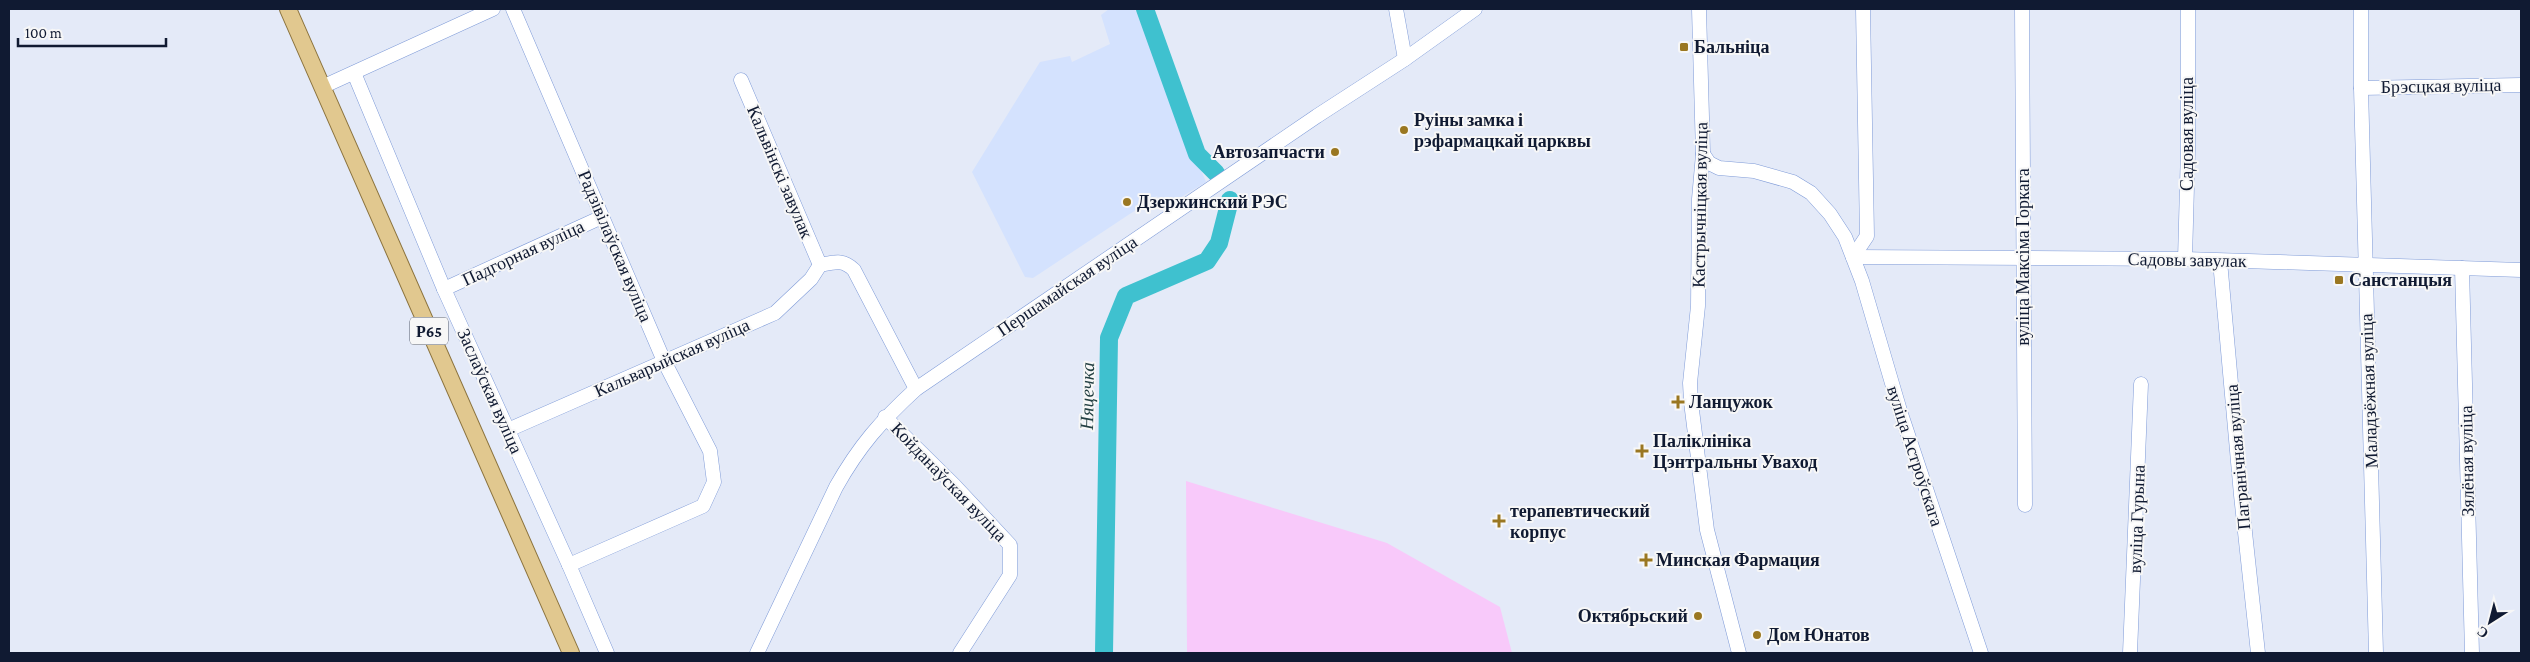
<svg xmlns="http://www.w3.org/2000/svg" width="2530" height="662" font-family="'Crimson Pro',serif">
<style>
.built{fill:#d4e2fe}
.green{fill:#f8c9fa}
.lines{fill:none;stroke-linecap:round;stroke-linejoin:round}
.river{stroke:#3fc1cf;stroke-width:18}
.minor-casing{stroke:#7f9bd8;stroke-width:15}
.major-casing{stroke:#8b733e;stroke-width:18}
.minor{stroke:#fff;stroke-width:14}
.major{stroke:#e1c88f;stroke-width:16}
.poi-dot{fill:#9a7721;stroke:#f7f7f7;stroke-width:2}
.labels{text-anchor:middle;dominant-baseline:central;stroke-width:4;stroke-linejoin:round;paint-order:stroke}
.shield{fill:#f7f7f7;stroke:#555c6d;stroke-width:1}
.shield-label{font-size:16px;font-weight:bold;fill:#101a32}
.poi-label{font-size:18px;font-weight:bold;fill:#101a32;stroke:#f7f7f7;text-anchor:start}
.street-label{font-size:18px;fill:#101a32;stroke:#f7f7f7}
.water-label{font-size:19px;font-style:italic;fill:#244043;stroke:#f7f7f7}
</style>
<rect width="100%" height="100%" fill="#e4eaf8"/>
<path class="built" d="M 1109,9 L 1135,9 L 1206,182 L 1165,207 L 1157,196 L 1033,278 L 1025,277 L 972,172 L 1040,62 L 1070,56 L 1072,62 L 1110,44 L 1101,15 Z"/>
<path class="green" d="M 1186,481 L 1387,543 L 1500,607 L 1512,653 L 1187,653 Z"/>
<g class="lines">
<g class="river">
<path d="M 1145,9 L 1197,154 L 1216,173"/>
<path d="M 1104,653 L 1109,338 L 1126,296 L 1207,261 L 1219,243 L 1230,200"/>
</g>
<defs>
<g id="minor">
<path d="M 513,9 L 664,361 L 710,451 L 714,482 L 703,506 L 569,565"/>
<path d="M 1396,9 L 1405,59"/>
<path d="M 1699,9 L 1703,154 L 1699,199 L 1698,306 L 1690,383 L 1691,402 L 1707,530 L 1739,653"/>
<path d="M 2022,9 L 2025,505"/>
<path d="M 2361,9 L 2361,88 L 2376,653"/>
<path d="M 354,73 L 444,289 L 569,565 L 607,653"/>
<path d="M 741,80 L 820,265"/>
<path d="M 322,87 L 493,9"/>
<path d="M 2361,88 L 2521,85"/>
<path d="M 1703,154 L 1709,163 L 1719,168 L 1754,171 L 1793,182 L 1811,193 L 1830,214 L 1845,237 L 1862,281 L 1901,414 L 1981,653"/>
<path d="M 1853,257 L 2185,259 L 2521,270"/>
<path d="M 1853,257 L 1867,236 L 1863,9"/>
<path d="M 2185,259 L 2188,149 L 2188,9"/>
<path d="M 2220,261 L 2241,495 L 2258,653"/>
<path d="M 820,265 C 835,262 843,259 854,270 L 916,389"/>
<path d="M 2462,268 L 2472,653"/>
<path d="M 444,289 L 602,217"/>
<path d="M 885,417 L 954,485 L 1010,545 L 1010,575 L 960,653"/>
<path d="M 508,430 L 775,313 L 811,279 L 820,265"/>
<path d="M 757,653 L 836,487 C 859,446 881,421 916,389 L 1317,116 L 1405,59 L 1475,9"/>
<path d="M 2130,653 L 2141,384"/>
</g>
<path id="major" d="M 288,9 L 571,653"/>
</defs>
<use href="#minor" class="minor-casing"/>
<use href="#major" class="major-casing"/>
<use href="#minor" class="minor"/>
<use href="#major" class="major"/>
</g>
<g class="poi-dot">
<rect x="1679" y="42" width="10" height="10" rx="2.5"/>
<circle cx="1404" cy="130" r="5"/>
<circle cx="1335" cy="152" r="5"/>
<circle cx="1127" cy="202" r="5"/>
<rect x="2334" y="275" width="10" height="10" rx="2.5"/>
<path d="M1675.5 394.5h5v5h5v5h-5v5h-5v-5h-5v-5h5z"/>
<path d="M1639.5 443.5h5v5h5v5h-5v5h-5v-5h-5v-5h5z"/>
<path d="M1496.5 513.5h5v5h5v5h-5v5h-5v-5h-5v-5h5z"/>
<path d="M1643.5 552.5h5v5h5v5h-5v5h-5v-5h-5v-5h5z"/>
<circle cx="1698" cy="616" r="5"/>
<circle cx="1757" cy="635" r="5"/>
</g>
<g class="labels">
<rect class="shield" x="410" y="317.5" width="38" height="27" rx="4"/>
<g class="shield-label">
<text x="429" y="331">Р65</text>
</g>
<g class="poi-label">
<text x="1694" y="47">Бальніца</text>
<text x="1414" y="120">Руіны замка і<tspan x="1414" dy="21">рэфармацкай царквы</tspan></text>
<text x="1325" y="152" text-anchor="end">Автозапчасти</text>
<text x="1137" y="202">Дзержинский РЭС</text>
<text x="2349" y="280">Санстанцыя</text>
<text x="1689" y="402">Ланцужок</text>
<text x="1653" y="441">Паліклініка<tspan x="1653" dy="21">Цэнтральны Уваход</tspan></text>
<text x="1510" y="511">терапевтический<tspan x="1510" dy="21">корпус</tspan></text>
<text x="1656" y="560">Минская Фармация</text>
<text x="1688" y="616" text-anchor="end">Октябрьский</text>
<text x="1767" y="635">Дом Юнатов</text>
</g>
<g class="street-label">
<text transform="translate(2441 86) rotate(-1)">Брэсцкая вуліца</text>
<text transform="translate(2187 134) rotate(-90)">Садовая вуліца</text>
<text transform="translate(780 172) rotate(67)">Кальвінскі завулак</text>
<text transform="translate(1700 205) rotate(-89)">Кастрычніцкая вуліца</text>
<text transform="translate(615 246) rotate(67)">Радзівілаўская вуліца</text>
<text transform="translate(523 253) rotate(-25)">Падгорная вуліца</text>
<text transform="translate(2023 257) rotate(-90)">вуліца Максіма Горкага</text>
<text transform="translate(2187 260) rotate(1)">Садовы завулак</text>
<text transform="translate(1067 286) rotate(-34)">Першамайская вуліца</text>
<text transform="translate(672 358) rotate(-24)">Кальварыйская вуліца</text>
<text transform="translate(490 391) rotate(66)">Заслаўская вуліца</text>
<text transform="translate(2369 391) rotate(-92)">Маладзёжная вуліца</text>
<text transform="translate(1915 456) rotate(72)">вуліца Астроўскага</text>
<text transform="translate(2238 457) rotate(-95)">Пагранічная вуліца</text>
<text transform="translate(2467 461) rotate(-91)">Зялёная вуліца</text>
<text transform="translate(949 482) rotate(46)">Койданаўская вуліца</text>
<text transform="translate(2137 519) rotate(-88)">вуліца Гурына</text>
</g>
<g class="water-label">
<text transform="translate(1087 396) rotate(-89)">Няцечка</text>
</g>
</g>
<rect width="2530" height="662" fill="none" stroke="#101a32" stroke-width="20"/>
<g transform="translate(2490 622) rotate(216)" stroke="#f7f7f7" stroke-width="4" paint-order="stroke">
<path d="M0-4L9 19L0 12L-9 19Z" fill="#101a32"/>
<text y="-8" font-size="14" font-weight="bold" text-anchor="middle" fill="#101a32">С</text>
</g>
<path d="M18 38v8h148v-8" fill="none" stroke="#101a32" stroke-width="2.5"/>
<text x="25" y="38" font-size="15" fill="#101a32" stroke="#f7f7f7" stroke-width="4" paint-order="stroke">100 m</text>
</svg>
